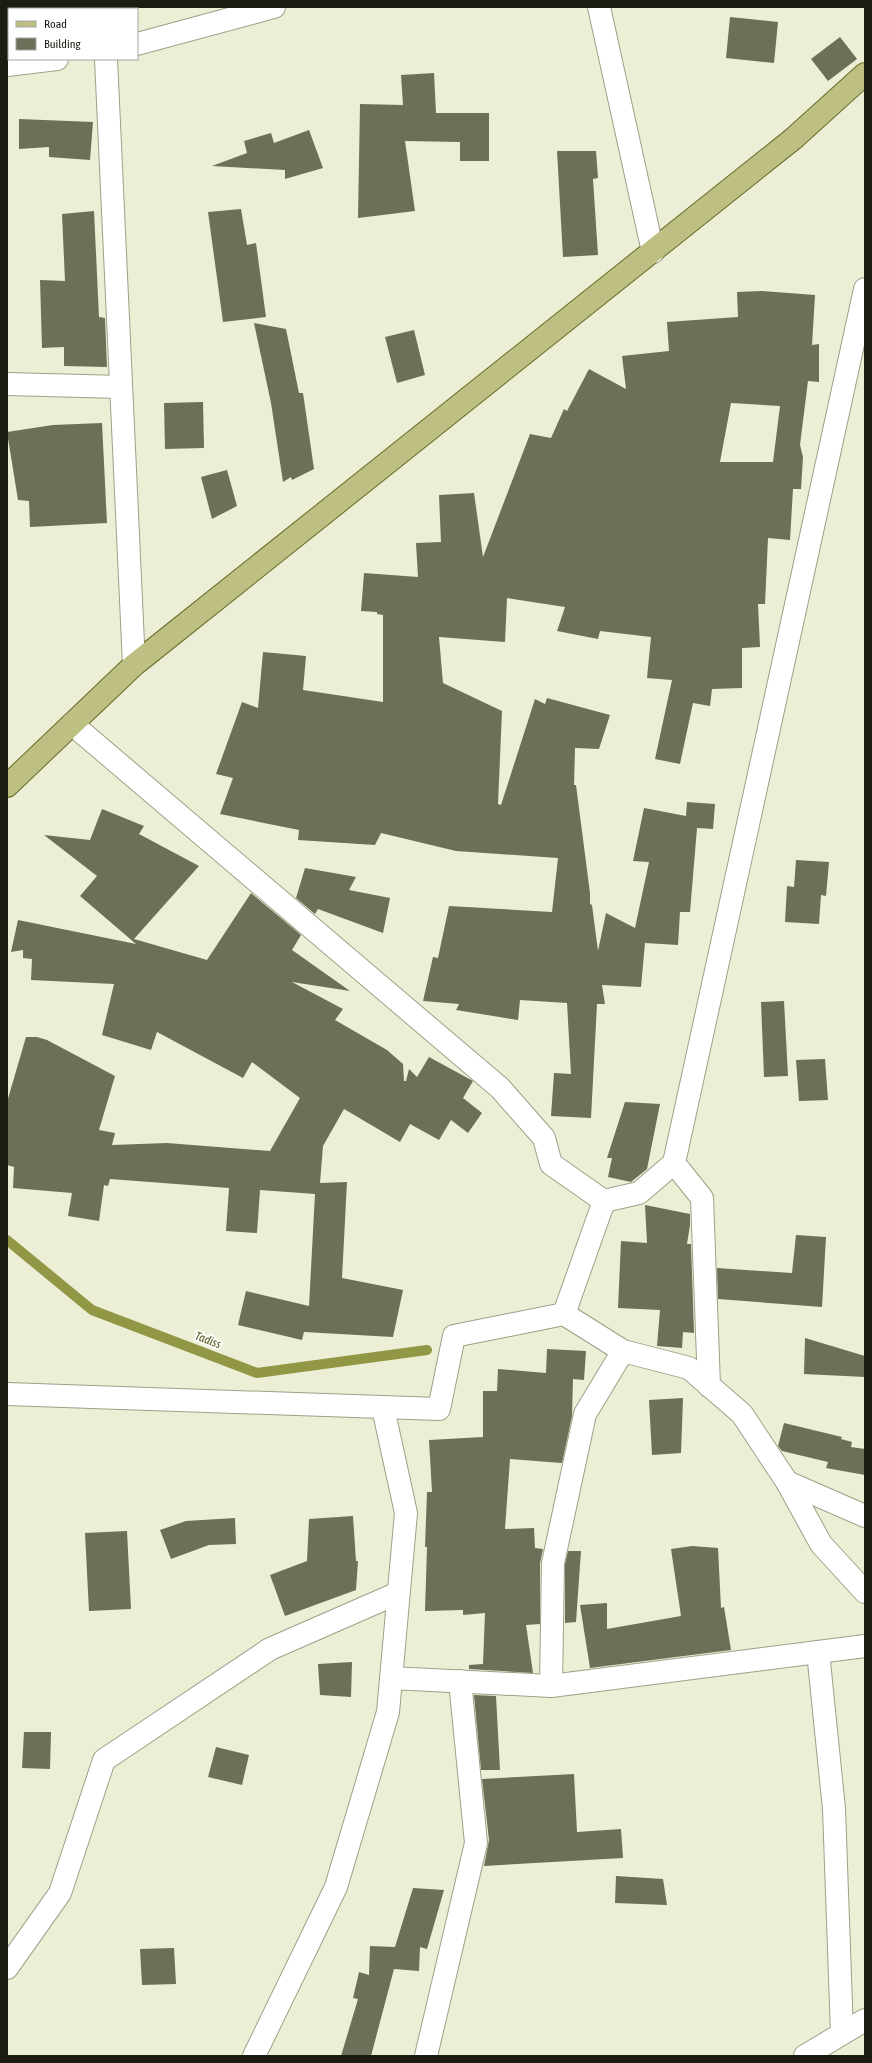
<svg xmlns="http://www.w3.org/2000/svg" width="872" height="2063" font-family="'Asap Condensed',sans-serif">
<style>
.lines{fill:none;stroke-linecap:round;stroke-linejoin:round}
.stream{stroke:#929745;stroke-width:10}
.building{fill:#6d6f58;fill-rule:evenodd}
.minor-casing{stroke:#9ea088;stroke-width:24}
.major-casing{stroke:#686b26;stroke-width:24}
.minor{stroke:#fff;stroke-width:22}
.major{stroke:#bdbf83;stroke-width:22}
.labels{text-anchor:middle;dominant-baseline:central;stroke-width:4;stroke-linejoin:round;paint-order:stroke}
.water-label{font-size:12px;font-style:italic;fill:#525518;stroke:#fff}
</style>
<rect width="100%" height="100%" fill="#ecefd5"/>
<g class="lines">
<path class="stream" d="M 7,1240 L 92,1310 L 257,1373 L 427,1350"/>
</g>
<g class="building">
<path d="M 730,17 L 778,22 L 774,63 L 726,58 Z"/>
<path d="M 840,37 L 857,59 L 828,81 L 811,59 Z"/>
<path d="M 434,73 L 436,113 L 489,113 L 489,161 L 460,161 L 460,142 L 405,141 L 415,211 L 358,218 L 360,104 L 403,105 L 401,75 Z"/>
<path d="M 19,119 L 93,122 L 90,160 L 49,157 L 49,147 L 19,149 Z"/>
<path d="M 309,130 L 323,168 L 285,179 L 285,170 L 212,166 L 247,153 L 244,141 L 271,133 L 274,143 Z"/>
<path d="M 557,151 L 596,151 L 598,178 L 593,179 L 598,255 L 563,257 Z"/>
<path d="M 241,209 L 247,245 L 256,243 L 266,317 L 223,322 L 208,212 Z"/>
<path d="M 94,211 L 99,317 L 105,318 L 107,367 L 64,366 L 64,347 L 42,348 L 40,280 L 65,281 L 62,214 Z"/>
<path d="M 762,291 L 815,295 L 812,345 L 819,344 L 819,382 L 808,381 L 800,445 L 803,457 L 801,489 L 793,489 L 790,540 L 768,538 L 765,604 L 758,604 L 760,647 L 742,648 L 742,688 L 712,689 L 710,706 L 693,703 L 680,764 L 655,759 L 672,680 L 647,678 L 651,637 L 600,631 L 598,639 L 557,631 L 565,607 L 507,598 L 505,642 L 439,637 L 443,683 L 502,711 L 498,804 L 501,805 L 535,699 L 545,704 L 547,698 L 610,715 L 599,749 L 575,748 L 574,785 L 576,785 L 590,893 L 590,904 L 592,905 L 598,951 L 606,913 L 635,928 L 649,862 L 633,861 L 644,808 L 686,816 L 687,802 L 715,804 L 713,829 L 697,828 L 690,912 L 680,912 L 678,945 L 645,943 L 641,987 L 602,985 L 605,1004 L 597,1004 L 591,1118 L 551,1116 L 554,1073 L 571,1074 L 567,1003 L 520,1000 L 518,1020 L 456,1010 L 459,1004 L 423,1001 L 433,957 L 438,958 L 449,906 L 552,912 L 558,858 L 456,851 L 381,833 L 375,845 L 298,840 L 299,830 L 220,814 L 233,778 L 216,774 L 242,702 L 258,708 L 263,652 L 306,656 L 303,690 L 383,702 L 383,615 L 377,614 L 377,612 L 361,611 L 364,573 L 418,577 L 416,543 L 441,542 L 439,495 L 474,493 L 483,557 L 530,434 L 551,438 L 564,409 L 567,411 L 589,369 L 626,389 L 622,356 L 669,351 L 667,322 L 738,317 L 737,292 ZM 731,403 L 780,406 L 773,462 L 720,462 Z"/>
<path d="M 254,323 L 286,329 L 299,393 L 303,393 L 314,469 L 292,480 L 291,477 L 283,482 L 271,403 Z"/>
<path d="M 414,330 L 425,375 L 397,383 L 385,337 Z"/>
<path d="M 203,402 L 204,448 L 165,449 L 164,403 Z"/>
<path d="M 102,423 L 107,523 L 30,527 L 29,501 L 18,500 L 7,432 L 53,425 Z"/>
<path d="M 227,470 L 237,506 L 212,519 L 201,477 Z"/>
<path d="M 102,809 L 144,826 L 139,834 L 199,866 L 134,939 L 207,960 L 251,893 L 301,935 L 292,950 L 350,991 L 292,982 L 343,1009 L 335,1020 L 387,1050 L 403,1064 L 404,1081 L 406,1081 L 409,1069 L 417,1077 L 429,1057 L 473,1081 L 463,1098 L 482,1113 L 468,1133 L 451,1120 L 439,1140 L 410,1124 L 400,1142 L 344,1109 L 323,1146 L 320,1183 L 347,1182 L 342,1278 L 403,1290 L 393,1337 L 304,1332 L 302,1340 L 238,1325 L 246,1291 L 309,1306 L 315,1194 L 260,1190 L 257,1233 L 226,1231 L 229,1188 L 110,1179 L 108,1186 L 104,1185 L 99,1221 L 68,1216 L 72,1193 L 13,1188 L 14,1167 L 7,1165 L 7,1102 L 26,1037 L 37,1037 L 47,1040 L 115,1076 L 99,1130 L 115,1133 L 112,1145 L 167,1143 L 270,1151 L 300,1098 L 252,1062 L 243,1078 L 157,1032 L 151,1050 L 102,1035 L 114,984 L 31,980 L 32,959 L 23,958 L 23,950 L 11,952 L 18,920 L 136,944 L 80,896 L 97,876 L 44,835 L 90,840 Z"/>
<path d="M 796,860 L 829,862 L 826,896 L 821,895 L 819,924 L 785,922 L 787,886 L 794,887 Z"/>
<path d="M 305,868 L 356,877 L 349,890 L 390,898 L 383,933 L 318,909 L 315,914 L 296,898 Z"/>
<path d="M 784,1001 L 788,1076 L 764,1077 L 761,1002 Z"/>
<path d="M 825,1059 L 828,1100 L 799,1101 L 796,1060 Z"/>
<path d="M 625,1102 L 660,1104 L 647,1169 L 631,1182 L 608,1177 L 612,1158 L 607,1158 Z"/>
<path d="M 645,1205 L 690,1214 L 690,1225 L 687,1244 L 691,1244 L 694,1333 L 683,1332 L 682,1348 L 657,1346 L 660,1310 L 618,1308 L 621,1241 L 647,1243 Z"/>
<path d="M 796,1235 L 826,1237 L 822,1307 L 718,1299 L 717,1268 L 792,1273 Z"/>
<path d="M 805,1338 L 865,1356 L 865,1377 L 804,1374 Z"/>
<path d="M 547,1349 L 586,1351 L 584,1380 L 573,1379 L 572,1416 L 562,1463 L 510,1459 L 505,1529 L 534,1528 L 535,1548 L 543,1549 L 540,1563 L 540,1624 L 526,1625 L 533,1673 L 469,1669 L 469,1665 L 483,1664 L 485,1613 L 463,1615 L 463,1610 L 425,1611 L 427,1547 L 425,1547 L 427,1492 L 432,1492 L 429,1440 L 483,1437 L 483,1391 L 497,1391 L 498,1369 L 546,1373 Z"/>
<path d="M 683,1398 L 681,1453 L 652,1455 L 649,1400 Z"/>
<path d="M 784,1423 L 842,1437 L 841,1439 L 852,1442 L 851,1447 L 865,1449 L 865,1475 L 826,1468 L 828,1462 L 782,1451 L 778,1446 Z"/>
<path d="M 353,1516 L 356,1561 L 358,1561 L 356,1590 L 285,1616 L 270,1575 L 307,1561 L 309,1519 Z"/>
<path d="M 235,1518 L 236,1544 L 209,1545 L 171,1559 L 160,1530 L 186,1521 Z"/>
<path d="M 127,1531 L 131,1609 L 89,1611 L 85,1533 Z"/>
<path d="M 692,1546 L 718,1548 L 721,1608 L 724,1607 L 731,1650 L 590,1668 L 580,1605 L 607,1603 L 607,1629 L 681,1616 L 671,1549 Z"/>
<path d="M 568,1551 L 581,1551 L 576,1622 L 565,1623 L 565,1564 Z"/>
<path d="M 352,1662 L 351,1697 L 320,1695 L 318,1664 Z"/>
<path d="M 474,1695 L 496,1696 L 500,1770 L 481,1770 Z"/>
<path d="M 24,1732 L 51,1732 L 50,1769 L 22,1768 Z"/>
<path d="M 216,1747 L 249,1755 L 242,1785 L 208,1777 Z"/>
<path d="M 574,1774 L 577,1832 L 621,1829 L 623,1858 L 484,1866 L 489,1840 L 482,1779 Z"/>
<path d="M 616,1876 L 663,1879 L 667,1905 L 615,1903 Z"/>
<path d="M 413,1888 L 444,1890 L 427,1949 L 420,1947 L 419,1971 L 394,1969 L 371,2056 L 341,2056 L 358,1999 L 353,1998 L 359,1972 L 369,1975 L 370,1946 L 395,1947 Z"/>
<path d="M 174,1948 L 176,1984 L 142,1985 L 140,1949 Z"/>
</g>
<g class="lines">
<defs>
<g id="minor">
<path d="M 101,7 L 101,9"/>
<path d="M 599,7 L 653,252"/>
<path d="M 137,44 L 274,7"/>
<path d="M 106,59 L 134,665"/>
<path d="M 7,65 L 57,59"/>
<path d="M 7,384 L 121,387"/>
<path d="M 72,724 L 500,1088 L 544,1138 L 551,1164 L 604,1201 L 639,1193 L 674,1163 L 865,289"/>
<path d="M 674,1163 L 702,1198 L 709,1386"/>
<path d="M 564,1314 L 604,1201"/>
<path d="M 7,1394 L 439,1409 L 454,1336 L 564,1314 L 623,1351 L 689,1368 L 742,1414 L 787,1482 L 821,1544 L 865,1592"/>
<path d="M 787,1482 L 865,1516"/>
<path d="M 818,1652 L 834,1809 L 842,2033"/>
<path d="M 391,1678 L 551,1686 L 865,1646"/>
<path d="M 551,1686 L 553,1563 L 585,1414 L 623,1351"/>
<path d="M 7,1968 L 60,1893 L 104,1760 L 270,1649 L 398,1593"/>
<path d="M 254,2056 L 336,1887 L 388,1712 L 406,1513 L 383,1408"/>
<path d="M 426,2056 L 476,1843 L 460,1681"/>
<path d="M 805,2056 L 865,2020"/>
</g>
<path id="major" d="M 7,786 L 134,665 L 793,139 L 865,74"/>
</defs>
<use href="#minor" class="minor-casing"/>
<use href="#major" class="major-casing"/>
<use href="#minor" class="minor"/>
<use href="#major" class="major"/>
</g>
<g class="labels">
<g class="water-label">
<text transform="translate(208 1340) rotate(21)">Tadiss</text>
</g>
</g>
<rect width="872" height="2063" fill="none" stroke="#1c1c13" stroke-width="16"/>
<rect x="8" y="8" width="130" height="52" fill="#ffffff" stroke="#a4a4a1"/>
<rect x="16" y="21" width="20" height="6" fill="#bdbf83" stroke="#a4a4a1"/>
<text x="44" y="28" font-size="12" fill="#1c1c13">Road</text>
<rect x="16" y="38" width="20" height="12" fill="#6d6f58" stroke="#a4a4a1"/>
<text x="44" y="48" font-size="12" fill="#1c1c13">Building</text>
</svg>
